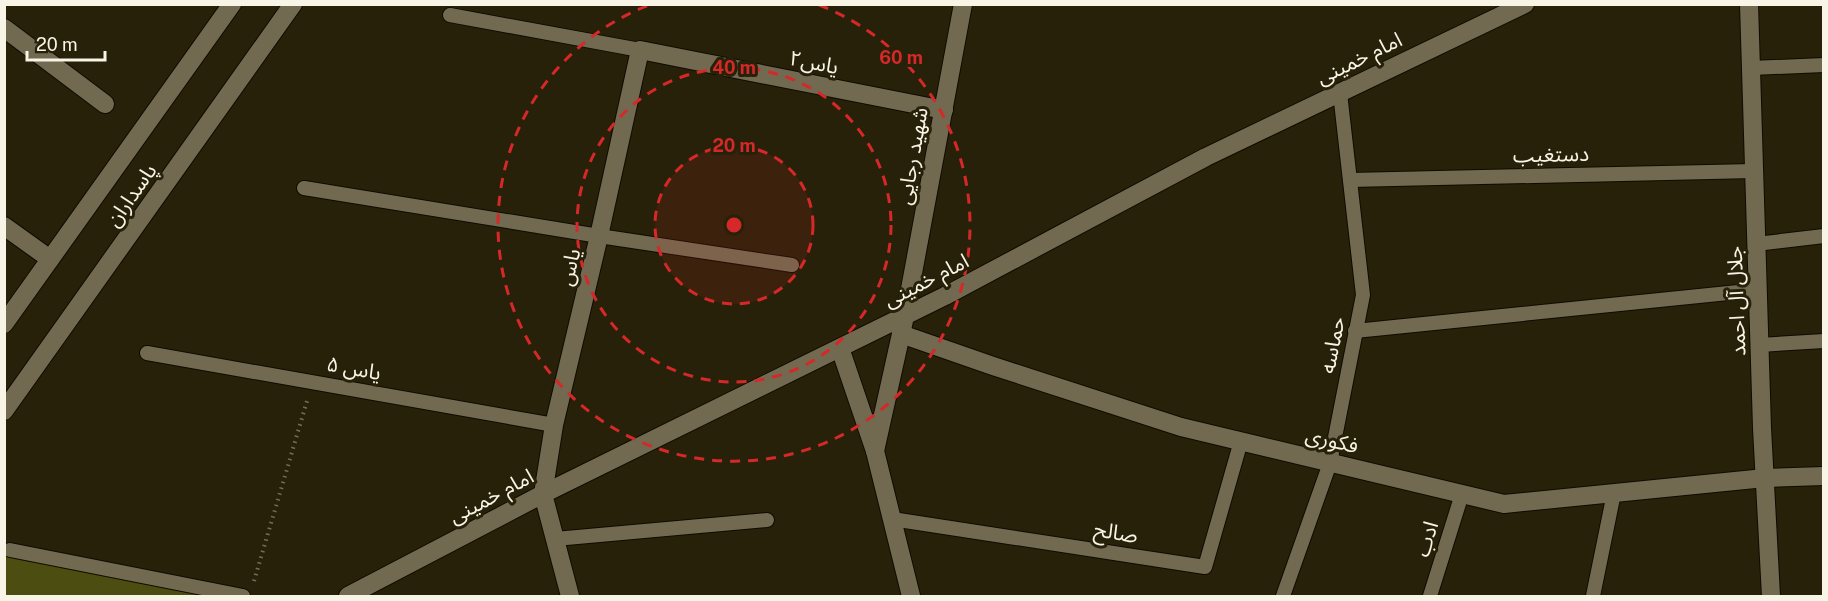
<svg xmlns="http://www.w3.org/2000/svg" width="1828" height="601" font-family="'Public Sans','Noto Sans Arabic',sans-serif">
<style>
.green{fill:#4b4d11}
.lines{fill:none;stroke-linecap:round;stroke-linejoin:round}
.lane-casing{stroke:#100b00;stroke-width:16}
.street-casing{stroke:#100b00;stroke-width:20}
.secondary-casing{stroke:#100b00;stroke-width:20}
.path{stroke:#726d59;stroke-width:4;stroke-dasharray:1.5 4.5;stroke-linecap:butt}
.lane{stroke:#716a51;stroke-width:14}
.street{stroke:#716a51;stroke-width:18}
.secondary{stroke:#716a51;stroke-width:18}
.ring{fill:none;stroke:#d62828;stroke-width:3;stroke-dasharray:10 8}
.labels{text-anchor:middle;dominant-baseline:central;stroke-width:6;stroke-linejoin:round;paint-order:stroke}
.street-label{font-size:21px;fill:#f8f4e6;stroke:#27210a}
.centre{fill:#d62828;stroke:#27210a;stroke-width:3}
.ring-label{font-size:18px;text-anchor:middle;font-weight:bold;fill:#d62828;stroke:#27210a;stroke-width:6;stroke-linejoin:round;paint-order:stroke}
</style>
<rect width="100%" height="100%" fill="#27210a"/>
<path class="green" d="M 5,554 L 228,596 L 5,596 Z"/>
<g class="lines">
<defs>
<g id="lane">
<path d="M 450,15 L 640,50"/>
<path d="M 1751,68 L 1824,65"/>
<path d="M 1350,180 L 1754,171"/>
<path d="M 304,188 L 599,236 L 792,265"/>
<path d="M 1756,244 L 1824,236"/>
<path d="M 1355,331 L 1758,290"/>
<path d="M 1759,345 L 1824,341"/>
<path d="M 147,353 L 554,425"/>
<path d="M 892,519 L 1205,567 L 1241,441"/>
<path d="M 555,539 L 767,520"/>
<path d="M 10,550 L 243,596"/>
<path d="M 1283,596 L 1330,463 L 1363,295 L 1340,93"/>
<path d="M 1430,596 L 1462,494"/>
<path d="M 1593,596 L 1614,493"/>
</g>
<g id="street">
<path d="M 1749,4 L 1762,428 L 1771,596"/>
<path d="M 4,28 L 105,104"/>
<path d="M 4,226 L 50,259"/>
<path d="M 905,316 L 963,4"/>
<path d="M 901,334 L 993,366 L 1181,427 L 1504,504 L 1765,478 L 1824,476"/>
<path d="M 570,596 L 543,494 L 554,425 L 599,236 L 640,50 L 944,110"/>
</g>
<g id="secondary">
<path d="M 4,324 L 232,4"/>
<path d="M 840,348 L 875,451 L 911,596"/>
<path d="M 4,411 L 293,4"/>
<path d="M 875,451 L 905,316"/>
<path d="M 348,596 L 543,494 L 945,296 L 1206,157 L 1525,4"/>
</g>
</defs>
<use href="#lane" class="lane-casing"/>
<use href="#street" class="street-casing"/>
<use href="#secondary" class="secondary-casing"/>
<path class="path" d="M 254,581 L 307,401"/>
<use href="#lane" class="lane"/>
<use href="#street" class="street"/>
<use href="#secondary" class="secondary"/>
</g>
<circle cx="734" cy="225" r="79" fill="#d62828" fill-opacity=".12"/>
<g class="ring">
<circle cx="734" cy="225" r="79"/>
<circle cx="734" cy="225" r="157"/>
<path d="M819 5A236 236 0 1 1 649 5"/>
</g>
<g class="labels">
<g class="street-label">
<text transform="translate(1359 58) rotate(-26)">امام خمینی</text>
<text transform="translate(814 62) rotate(11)">یاس۲</text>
<text transform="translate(1551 154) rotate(-1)">دستغیب</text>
<text transform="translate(912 156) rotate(-80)">شهید رجایی</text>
<text transform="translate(131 195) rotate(-55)">پاسداران</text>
<text transform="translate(569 267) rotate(-77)">یاس</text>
<text transform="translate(926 280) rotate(-27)">امام خمینی</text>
<text transform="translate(1736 301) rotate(-92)">جلال آل احمد</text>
<text transform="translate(1332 345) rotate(-79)">حماسه</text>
<text transform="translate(354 368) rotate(10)">یاس ۵</text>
<text transform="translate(1332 440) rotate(13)">فکوری</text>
<text transform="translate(491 496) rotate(-28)">امام خمینی</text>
<text transform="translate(1116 532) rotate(9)">صالح</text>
<text transform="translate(1426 539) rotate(-73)">ادب</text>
</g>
</g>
<circle cx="734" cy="225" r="9" class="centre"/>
<g class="ring-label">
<text x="901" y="64">60 m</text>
<text x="734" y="74">40 m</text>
<text x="734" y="152">20 m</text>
</g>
<rect width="1828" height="601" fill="none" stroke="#f8f4e6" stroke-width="12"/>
<path d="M27 51v9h78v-9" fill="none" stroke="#f8f4e6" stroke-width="3"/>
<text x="36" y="51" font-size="18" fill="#f8f4e6" stroke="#27210a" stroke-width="4.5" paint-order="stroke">20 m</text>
</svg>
